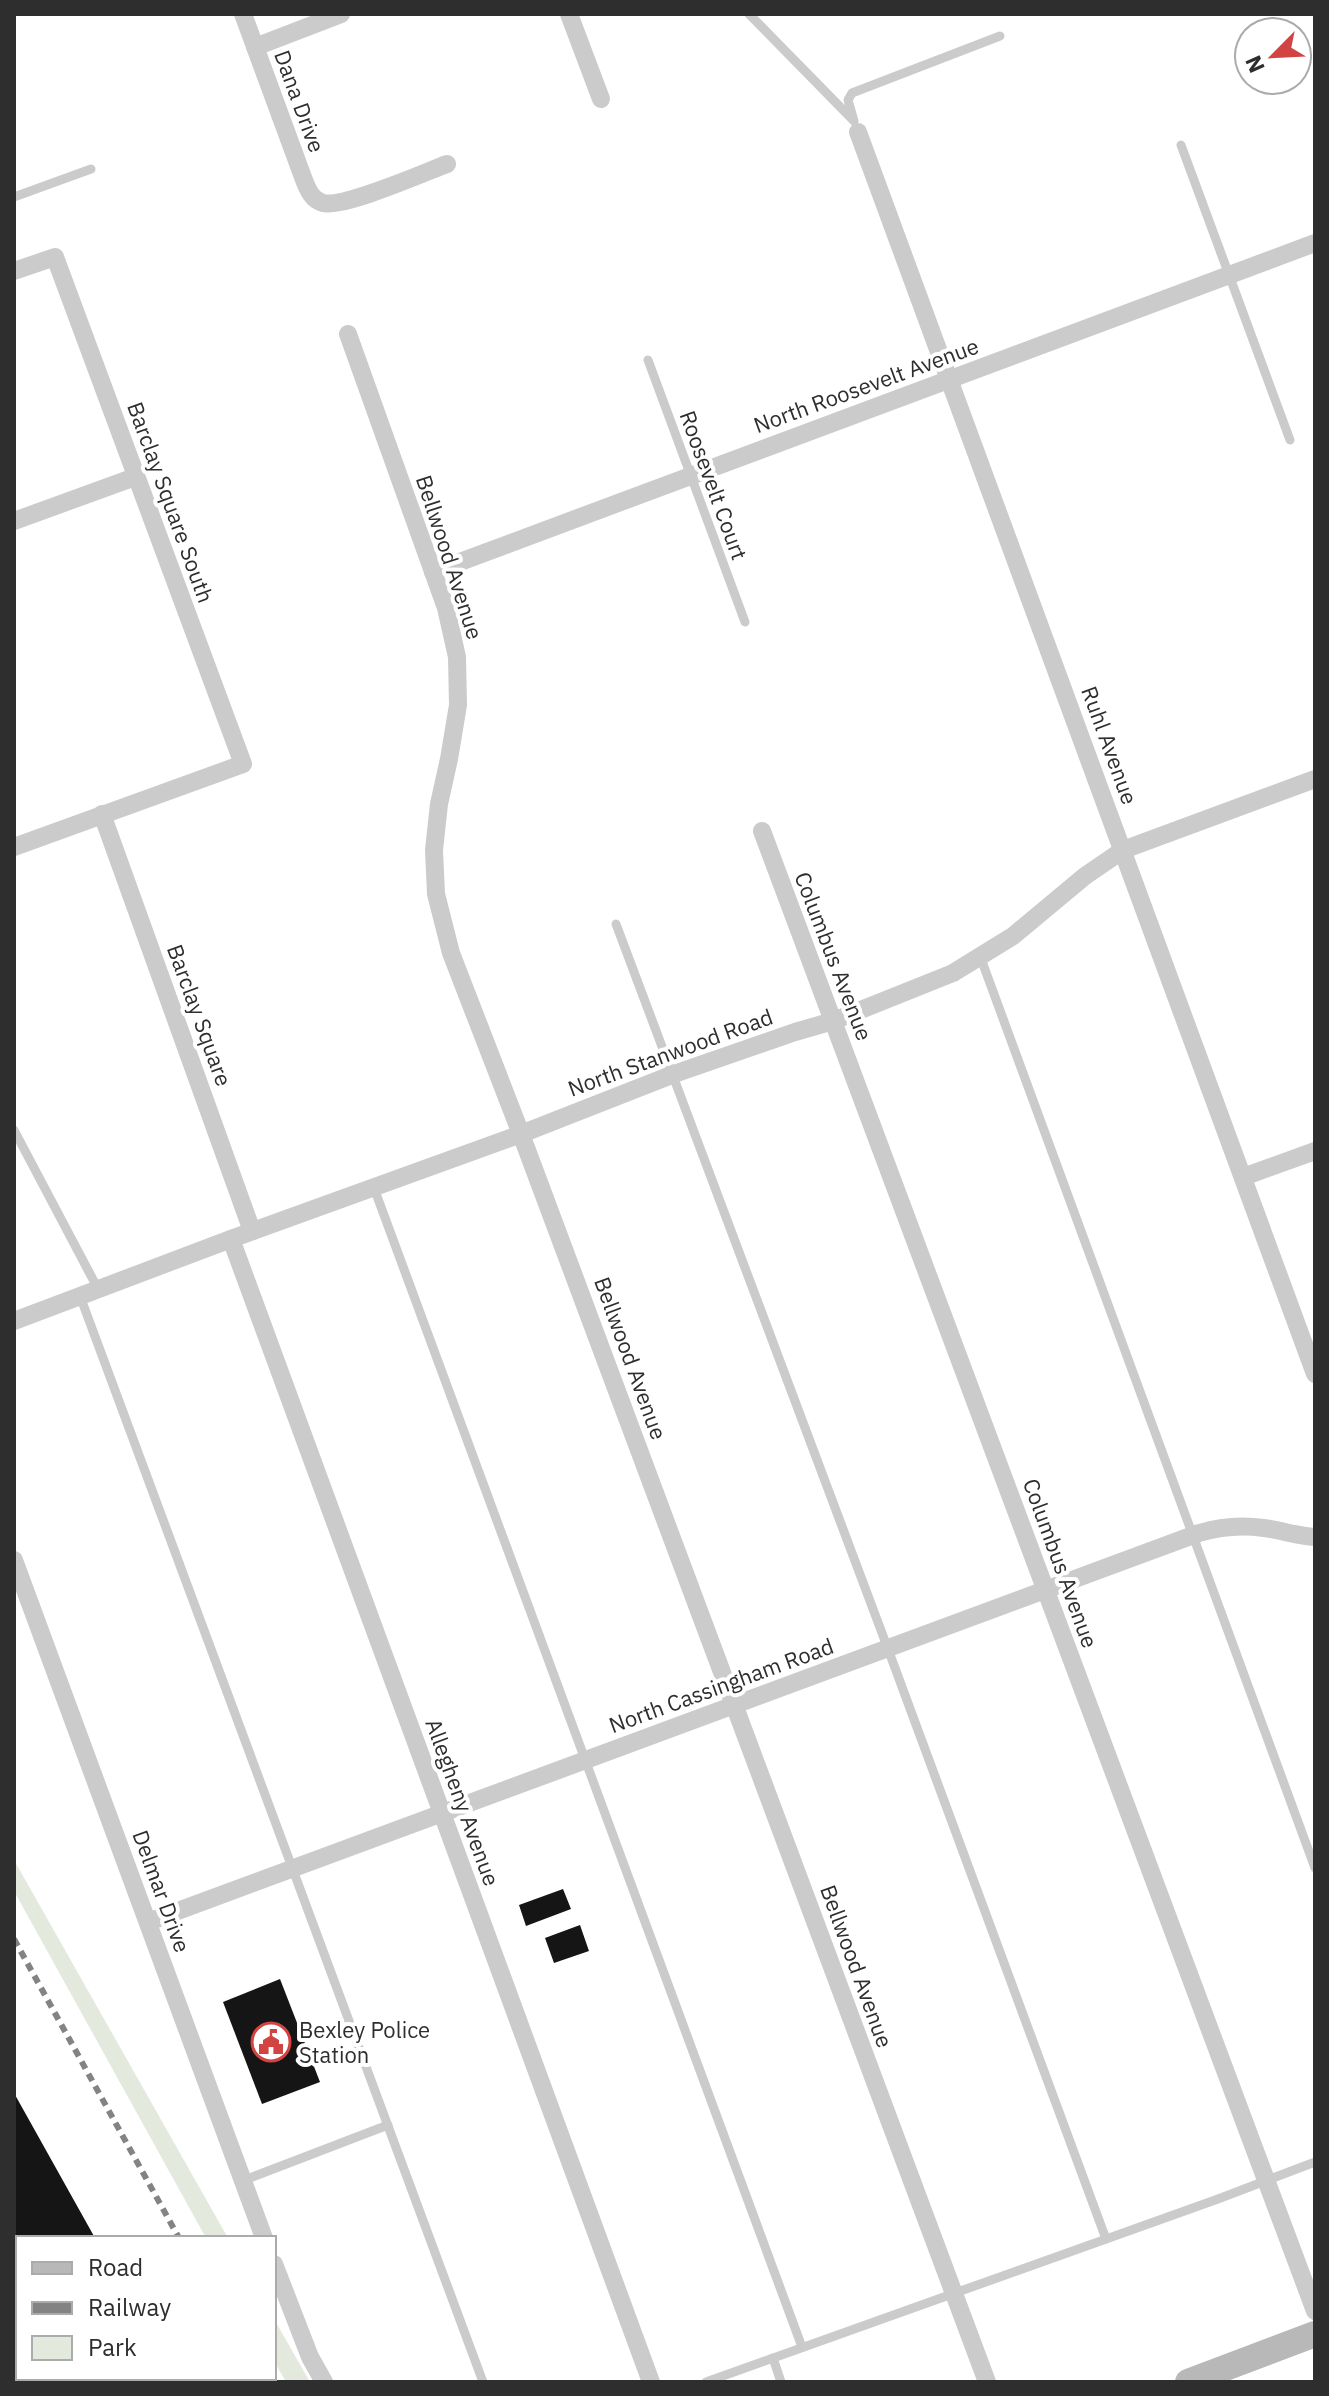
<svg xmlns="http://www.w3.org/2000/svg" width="1329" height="2396" font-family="'IBM Plex Sans',sans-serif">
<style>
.green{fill:#e3eadd}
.building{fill:#151515}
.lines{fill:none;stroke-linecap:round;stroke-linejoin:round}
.lane{stroke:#cbcbcb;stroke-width:9}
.street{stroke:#cbcbcb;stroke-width:18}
.secondary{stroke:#b8b8b8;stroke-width:26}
.rail{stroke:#838383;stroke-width:6;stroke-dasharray:8 6;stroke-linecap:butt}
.labels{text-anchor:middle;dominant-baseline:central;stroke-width:8;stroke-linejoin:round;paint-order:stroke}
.street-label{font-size:22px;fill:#2e2e2e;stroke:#fff}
.poi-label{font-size:22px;fill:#2e2e2e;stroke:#fff;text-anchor:start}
</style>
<rect width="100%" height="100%" fill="#fff"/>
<g class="green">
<path d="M 14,1860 L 228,2238 L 206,2238 L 14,1891 Z"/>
<path d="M 274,2319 L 310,2382 L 286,2382 L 274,2361 Z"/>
</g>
<g class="building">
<path d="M 563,1889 L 571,1909 L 526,1926 L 519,1905 Z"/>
<path d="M 580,1925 L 589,1951 L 554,1963 L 545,1938 Z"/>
<path d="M 280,1979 L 320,2082 L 262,2104 L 223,2002 Z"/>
<path d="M 14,2093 L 95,2238 L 18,2238 L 18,2378 L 173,2378 L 175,2382 L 14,2382 Z"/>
</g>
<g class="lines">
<g class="lane">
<path d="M 749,14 L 853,120"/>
<path d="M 854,121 L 848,100 L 852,93 L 1000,36"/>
<path d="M 1181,145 L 1290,440"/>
<path d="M 14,197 L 91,169"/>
<path d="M 648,360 L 745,622"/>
<path d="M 616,924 L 888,1649 L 1106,2239"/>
<path d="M 980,956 L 1315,1868"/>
<path d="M 14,1130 L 98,1289"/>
<path d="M 374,1188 L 802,2347"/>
<path d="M 80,1296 L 483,2382"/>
<path d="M 242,2181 L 388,2125"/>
<path d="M 773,2358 L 781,2382"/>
<path d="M 706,2382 L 1218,2199 L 1315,2162"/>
</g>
<g class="street">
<path d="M 243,14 L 304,180 C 308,190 312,200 323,203 C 344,208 423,173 447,164"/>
<path d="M 569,14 L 601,99"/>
<path d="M 255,47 L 341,14"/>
<path d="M 858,132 L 1315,1374"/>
<path d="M 14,271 L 55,257 L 243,764 L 14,847"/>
<path d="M 348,334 L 446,608 L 457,657 L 458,705 L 449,759 L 439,804 L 434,850 L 436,894 L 451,953 L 521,1134 L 987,2382"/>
<path d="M 14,521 L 135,477"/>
<path d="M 433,572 L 1315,243"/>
<path d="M 102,814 L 252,1231"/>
<path d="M 762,831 L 1315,2311"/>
<path d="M 1243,1177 L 1315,1151"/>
<path d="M 231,1239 L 651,2382"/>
<path d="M 14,1321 L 231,1239 L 521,1134 L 674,1074 L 795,1032 L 833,1021 L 953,973 L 1013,936 L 1085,876 L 1123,850 L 1315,779"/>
<path d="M 14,1560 L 264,2238"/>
<path d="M 148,1922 L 1199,1533 C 1219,1527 1243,1525 1264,1528 C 1281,1530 1297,1536 1315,1537"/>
<path d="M 274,2264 L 310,2357 L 324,2382"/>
</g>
<path class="secondary" d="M 1188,2382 L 1315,2334"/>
<g class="rail">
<path d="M 14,1939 L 179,2238"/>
<path d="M 257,2378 L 259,2382"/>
</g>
</g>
<defs>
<symbol id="civic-ring" viewBox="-11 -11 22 22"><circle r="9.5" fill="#fff" stroke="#d24442" stroke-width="1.5"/><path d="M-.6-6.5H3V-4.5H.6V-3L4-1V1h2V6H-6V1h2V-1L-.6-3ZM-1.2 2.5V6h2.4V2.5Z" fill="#d24442"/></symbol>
</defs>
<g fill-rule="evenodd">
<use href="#civic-ring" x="249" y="2020" width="44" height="44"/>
</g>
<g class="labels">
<g class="street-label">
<text transform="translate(300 101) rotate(70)">Dana Drive</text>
<text transform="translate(866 385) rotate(-20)">North Roosevelt Avenue</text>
<text transform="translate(714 485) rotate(70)">Roosevelt Court</text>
<text transform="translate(171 502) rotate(70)">Barclay Square South</text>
<text transform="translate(450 557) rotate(72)">Bellwood Avenue</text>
<text transform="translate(1110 745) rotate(70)">Ruhl Avenue</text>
<text transform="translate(834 956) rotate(69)">Columbus Avenue</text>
<text transform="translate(200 1015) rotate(70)">Barclay Square</text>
<text transform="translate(670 1052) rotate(-20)">North Stanwood Road</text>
<text transform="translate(631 1358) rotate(70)">Bellwood Avenue</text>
<text transform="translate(1061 1563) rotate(70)">Columbus Avenue</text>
<text transform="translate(721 1685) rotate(-20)">North Cassingham Road</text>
<text transform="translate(463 1802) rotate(70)">Allegheny Avenue</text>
<text transform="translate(162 1891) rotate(70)">Delmar Drive</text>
<text transform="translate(857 1966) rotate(70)">Bellwood Avenue</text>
</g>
<g class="poi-label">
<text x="299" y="2029">Bexley Police<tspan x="299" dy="25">Station</tspan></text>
</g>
</g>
<rect width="1329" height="2396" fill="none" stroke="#2e2e2e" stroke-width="32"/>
<rect x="16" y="2236" width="260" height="144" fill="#ffffff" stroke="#ababab" stroke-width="2"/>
<rect x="32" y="2262" width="40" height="12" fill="#b8b8b8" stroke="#ababab" stroke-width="2"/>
<text x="88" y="2276" font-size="24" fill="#2e2e2e">Road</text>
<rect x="32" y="2302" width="40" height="12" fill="#838383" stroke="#ababab" stroke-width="2"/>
<text x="88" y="2316" font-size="24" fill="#2e2e2e">Railway</text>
<rect x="32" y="2336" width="40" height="24" fill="#e3eadd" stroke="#ababab" stroke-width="2"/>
<text x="88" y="2356" font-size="24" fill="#2e2e2e">Park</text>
<g transform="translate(1273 56) rotate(246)"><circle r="38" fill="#ffffff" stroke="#ababab" stroke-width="2"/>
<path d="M0-6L14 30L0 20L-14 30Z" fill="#d24442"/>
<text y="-12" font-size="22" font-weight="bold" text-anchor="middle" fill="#2e2e2e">N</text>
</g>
</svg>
